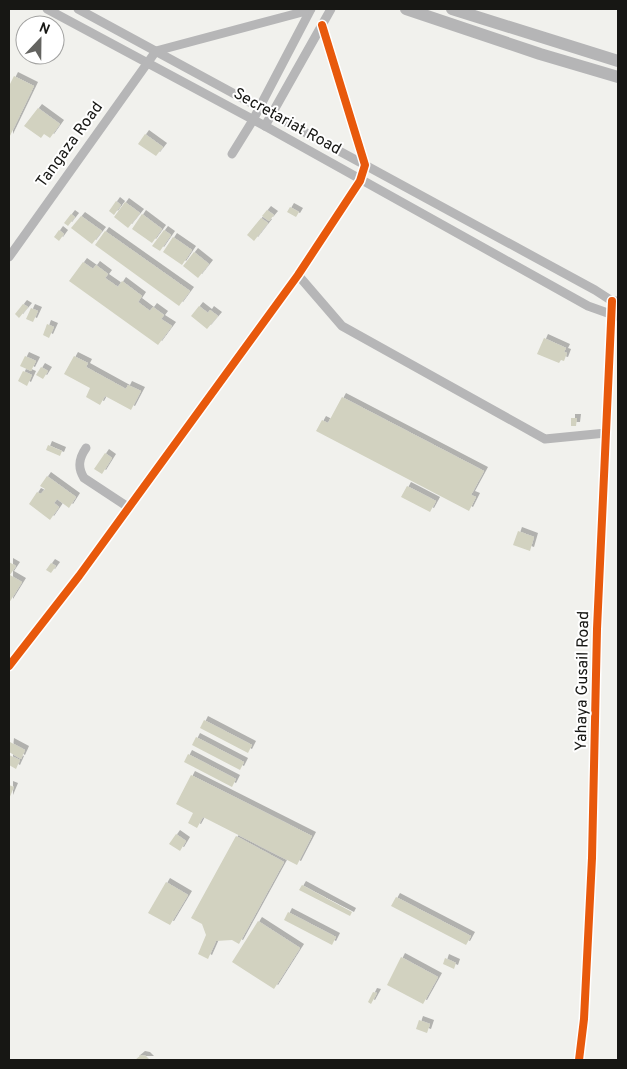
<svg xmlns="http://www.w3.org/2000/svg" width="627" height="1069" font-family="Overpass,sans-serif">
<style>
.building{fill:#d2d2c0;filter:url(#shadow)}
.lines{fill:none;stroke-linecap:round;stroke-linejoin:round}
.minor{stroke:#b6b6b7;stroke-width:9}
.secondary{stroke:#b5b5b6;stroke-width:12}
.cycleway-casing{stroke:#fff;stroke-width:11}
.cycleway{stroke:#e8590c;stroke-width:8}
.labels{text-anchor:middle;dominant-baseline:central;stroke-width:4;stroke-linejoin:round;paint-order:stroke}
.street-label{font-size:16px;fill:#171714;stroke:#fff}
</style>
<defs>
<filter id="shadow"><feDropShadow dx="4" dy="-4" stdDeviation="0" flood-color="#0004"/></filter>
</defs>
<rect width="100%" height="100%" fill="#f1f1ed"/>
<g class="building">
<path d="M 14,76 L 34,86 L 9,138 L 9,86 Z"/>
<path d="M 38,108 L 60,124 L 50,138 L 44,134 L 41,138 L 24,126 Z"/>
<path d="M 145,134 L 163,147 L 156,156 L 138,144 Z"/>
<path d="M 116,201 L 121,205 L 114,215 L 109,211 Z"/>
<path d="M 125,202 L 140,213 L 128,228 L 114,217 Z"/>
<path d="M 290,207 L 299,212 L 296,217 L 287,212 Z"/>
<path d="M 267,210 L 274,215 L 269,221 L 262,216 Z"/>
<path d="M 71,214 L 75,217 L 68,226 L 64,223 Z"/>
<path d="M 142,214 L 162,229 L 152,243 L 132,229 Z"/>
<path d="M 81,216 L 102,231 L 92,244 L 71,228 Z"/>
<path d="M 261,218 L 268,223 L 254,241 L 247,235 Z"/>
<path d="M 59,230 L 64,234 L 59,241 L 54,237 Z"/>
<path d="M 164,230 L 171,235 L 160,251 L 152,246 Z"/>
<path d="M 105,231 L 190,291 L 179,306 L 95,245 Z"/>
<path d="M 173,237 L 192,250 L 182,265 L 163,252 Z"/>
<path d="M 194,252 L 209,264 L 198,278 L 183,266 Z"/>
<path d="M 83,262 L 93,269 L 96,265 L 108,274 L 105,278 L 118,287 L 122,281 L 142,296 L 138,302 L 150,311 L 153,307 L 164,315 L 161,319 L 172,326 L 158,345 L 69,281 Z"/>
<path d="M 23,304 L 28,307 L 19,318 L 15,314 Z"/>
<path d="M 199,306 L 208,313 L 210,310 L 218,316 L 207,329 L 191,316 Z"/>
<path d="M 31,308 L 38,311 L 33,322 L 26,319 Z"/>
<path d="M 47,324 L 54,327 L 49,338 L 43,335 Z"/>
<path d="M 544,338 L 566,348 L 564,352 L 567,353 L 564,361 L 561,360 L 559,363 L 537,354 Z"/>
<path d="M 25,356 L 36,361 L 31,371 L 20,366 Z"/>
<path d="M 74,356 L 88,363 L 86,367 L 126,389 L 128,385 L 141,391 L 131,410 L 105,396 L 100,405 L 86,397 L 90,388 L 64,374 Z"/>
<path d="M 41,367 L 48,371 L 43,379 L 36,375 Z"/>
<path d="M 23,371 L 32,375 L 27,386 L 18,381 Z"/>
<path d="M 342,397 L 484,471 L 471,495 L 476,497 L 469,511 L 316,431 L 322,420 L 328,423 Z"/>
<path d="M 571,418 L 577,418 L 576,426 L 571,426 Z"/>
<path d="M 48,445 L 62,451 L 60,456 L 46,450 Z"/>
<path d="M 105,453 L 112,458 L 102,474 L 94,469 Z"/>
<path d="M 47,476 L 76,497 L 69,508 L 57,499 L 54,503 L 59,507 L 50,520 L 29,504 L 37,492 L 41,494 L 45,489 L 40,486 Z"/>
<path d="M 407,486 L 436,501 L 430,512 L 401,497 Z"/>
<path d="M 518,531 L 534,537 L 530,551 L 513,545 Z"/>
<path d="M 9,562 L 16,566 L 10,575 L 22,582 L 9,603 Z"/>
<path d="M 51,563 L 56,566 L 51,573 L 46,570 Z"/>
<path d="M 204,720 L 252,745 L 248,753 L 200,728 Z"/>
<path d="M 196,737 L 244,762 L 240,770 L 192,745 Z"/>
<path d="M 10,742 L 25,750 L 21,759 L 9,752 Z"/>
<path d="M 188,754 L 236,779 L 232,787 L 184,762 Z"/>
<path d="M 9,755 L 20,760 L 16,769 L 9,765 Z"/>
<path d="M 191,775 L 312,836 L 297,865 L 203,817 L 197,828 L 188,823 L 193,813 L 176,804 Z"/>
<path d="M 9,785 L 14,787 L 9,799 Z"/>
<path d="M 176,834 L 186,841 L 180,851 L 169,844 Z"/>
<path d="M 236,836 L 284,862 L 239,944 L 232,940 L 216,941 L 208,959 L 198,954 L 206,935 L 202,924 L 191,918 Z"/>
<path d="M 166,882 L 188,895 L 170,925 L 148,913 Z"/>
<path d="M 302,885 L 352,912 L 350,916 L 299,890 Z"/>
<path d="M 396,897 L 471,936 L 466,945 L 391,906 Z"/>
<path d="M 288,912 L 336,937 L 332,945 L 284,920 Z"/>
<path d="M 258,921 L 300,948 L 274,989 L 232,962 Z"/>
<path d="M 401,957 L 438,977 L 423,1004 L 387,985 Z"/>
<path d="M 445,958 L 456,963 L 454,969 L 443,964 Z"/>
<path d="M 373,992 L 377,993 L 371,1004 L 368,1002 Z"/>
<path d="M 419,1020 L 430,1024 L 427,1033 L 416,1029 Z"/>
<path d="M 141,1055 L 146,1056 L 150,1060 L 135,1060 Z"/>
</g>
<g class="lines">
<g class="minor">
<path d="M 47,9 L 265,126 L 588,306 L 616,316"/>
<path d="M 78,9 L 595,290 L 612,301 L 618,301"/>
<path d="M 265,126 L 331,9"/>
<path d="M 232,154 L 253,120 L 311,9"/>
<path d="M 9,257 L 156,51 L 310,10"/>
<path d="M 298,275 L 342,326 L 545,439 L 606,433"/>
<path d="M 86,448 C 79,458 77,467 84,478 L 128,507"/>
<path d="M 9,666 L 79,576 L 298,275 L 360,181 L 365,165 L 322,25"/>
<path d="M 579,1060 L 584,1019 L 592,858 L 597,629 L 612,301"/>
</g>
<g class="secondary">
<path d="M 406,9 L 540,54 L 618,77"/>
<path d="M 452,9 L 618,61"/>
</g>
<defs>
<g id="cycleway">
<path d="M 9,666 L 79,576 L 298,275 L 360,181 L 365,165 L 322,25"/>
<path d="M 579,1060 L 584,1019 L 592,858 L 597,629 L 612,301"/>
</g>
</defs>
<use href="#cycleway" class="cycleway-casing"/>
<use href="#cycleway" class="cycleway"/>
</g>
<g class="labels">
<g class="street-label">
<text transform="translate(287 122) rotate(29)">Secretariat Road</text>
<text transform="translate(70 145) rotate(-54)">Tangaza Road</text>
<text transform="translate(583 681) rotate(-89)">Yahaya Gusail Road</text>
</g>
</g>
<rect width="627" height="1069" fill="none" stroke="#171714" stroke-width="20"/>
<g transform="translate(40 40) rotate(22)"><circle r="24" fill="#ffffff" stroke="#a2a2a1"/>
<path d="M0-4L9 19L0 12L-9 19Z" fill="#636360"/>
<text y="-8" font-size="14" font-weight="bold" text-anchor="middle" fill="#171714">N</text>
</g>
</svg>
